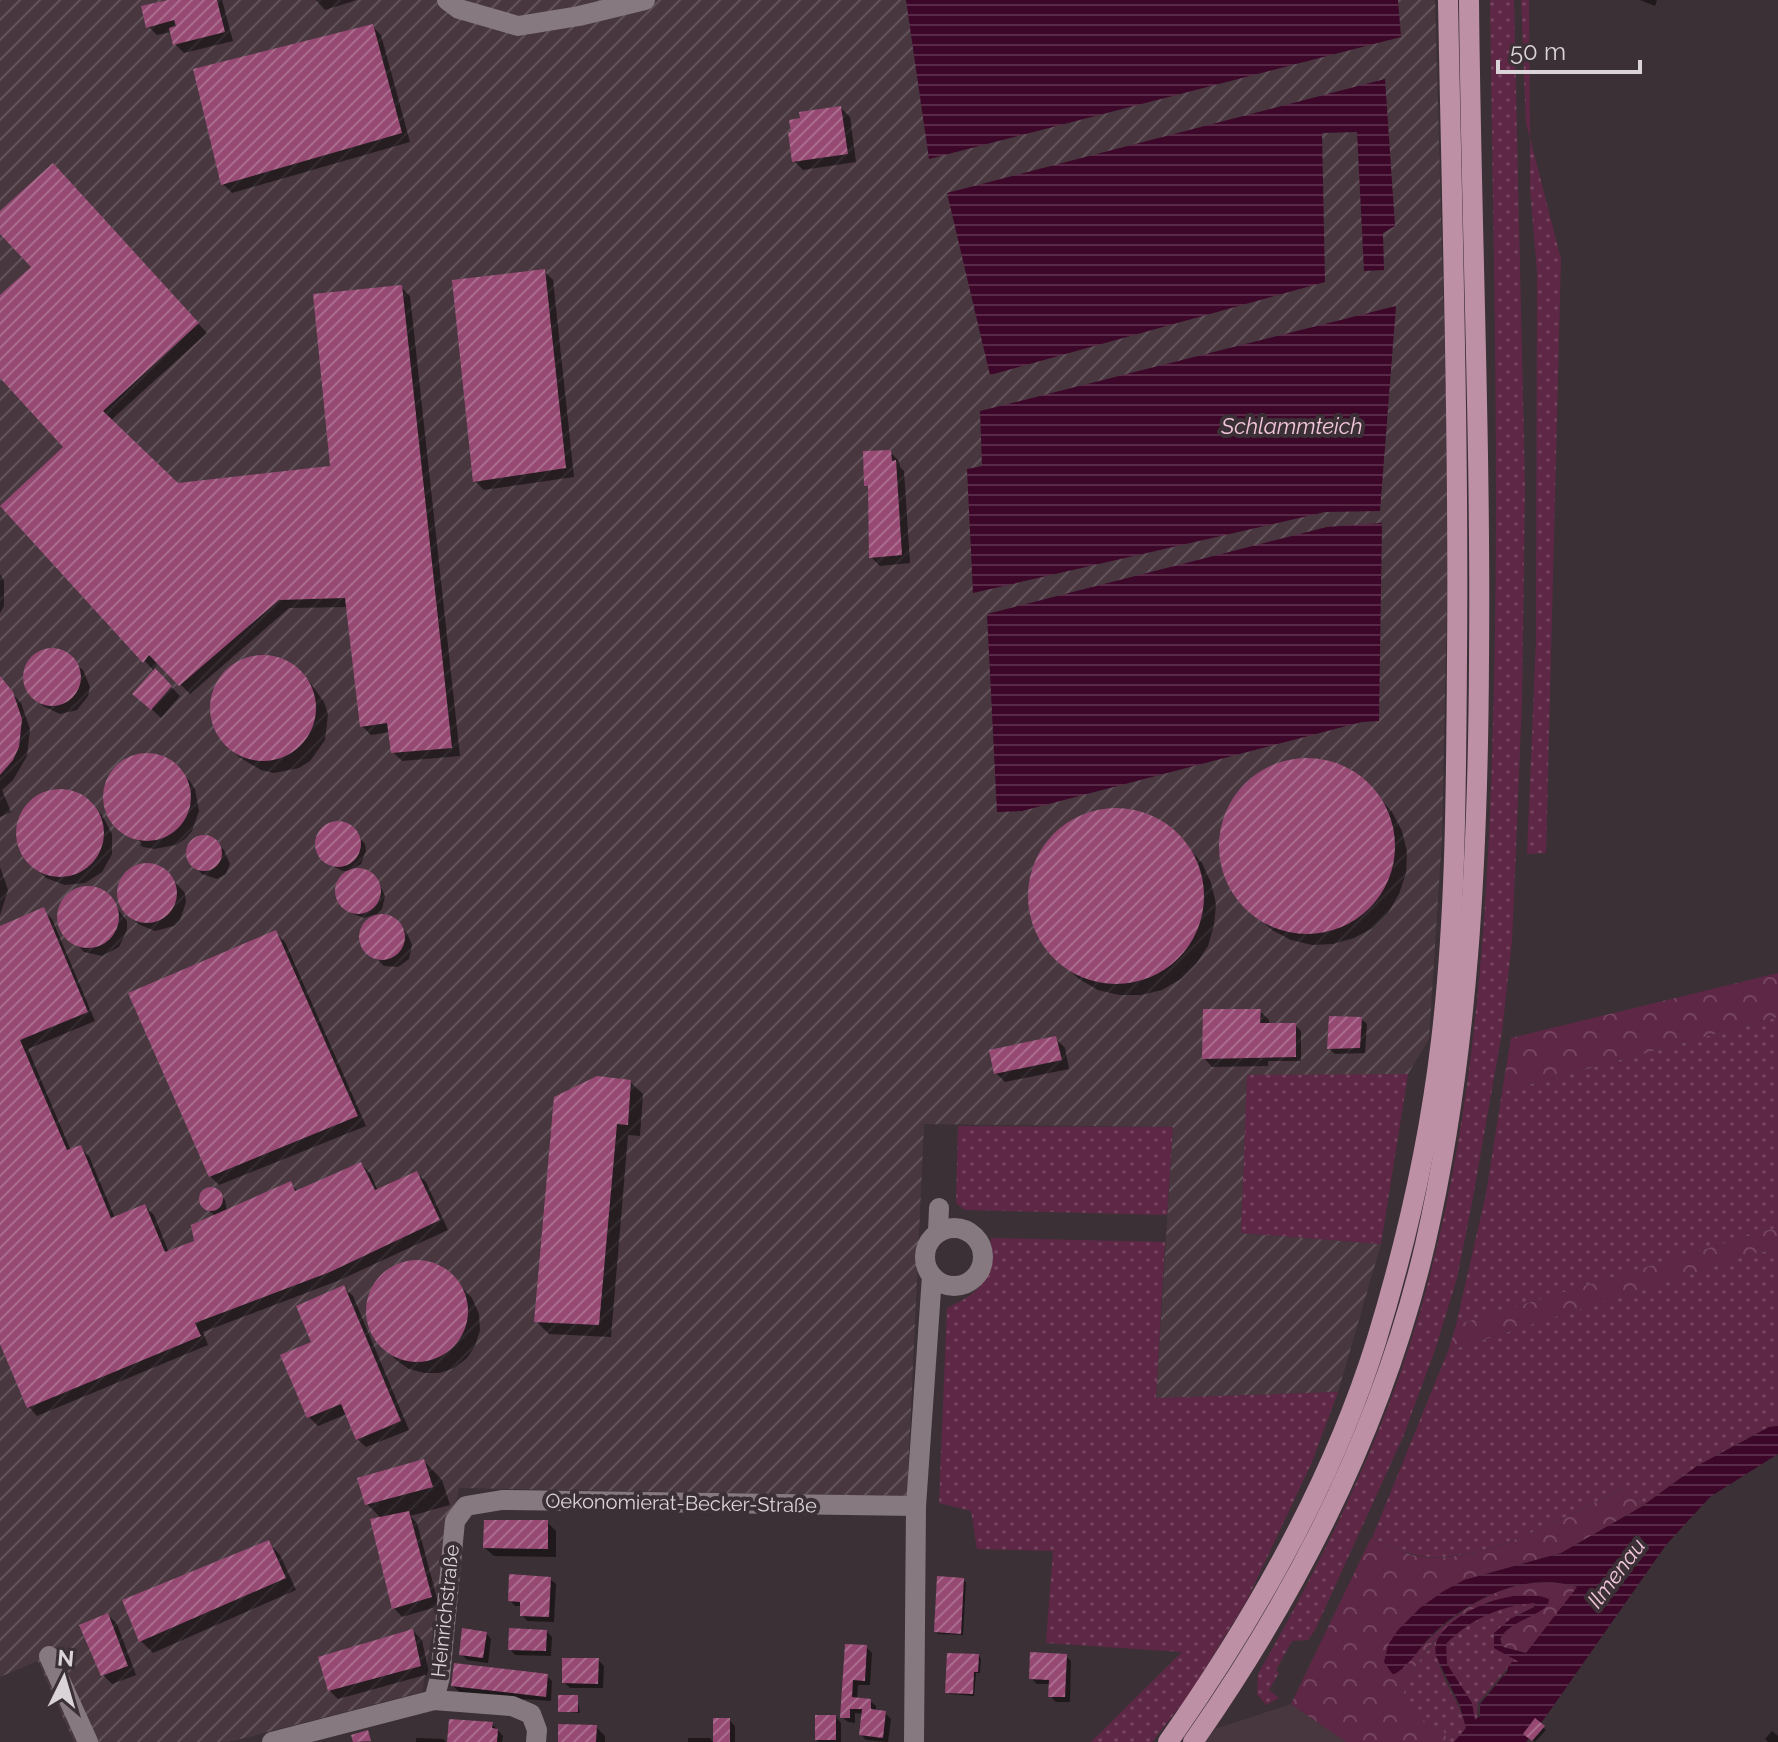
<svg xmlns="http://www.w3.org/2000/svg" width="1778" height="1742" font-family="Raleway,sans-serif">
<style>
.built{fill:#48373f}
.industrial{fill:url(#industrial-furrows)}
.grass{fill:url(#grass-dots)}
.forest{fill:url(#forest-crowns)}
.water{fill:url(#water-rules);fill-rule:evenodd}
.shadow{fill:#0007}
.building{fill:url(#building-hatch)}
.lines{fill:none;stroke-linecap:round;stroke-linejoin:round}
.minor{stroke:#867a80;stroke-width:20}
.major{stroke:#bd90a6;stroke-width:20}
.labels{text-anchor:middle;dominant-baseline:central;stroke-width:8;stroke-linejoin:round;paint-order:stroke}
.street-label{font-size:20px;fill:#dad3d7;stroke:#3b3035}
.water-label{font-size:22px;font-style:italic;fill:#f3c6db;stroke:#3b3035}
</style>
<defs>
<pattern id="industrial-furrows" width="10" height="10" patternUnits="userSpaceOnUse" patternTransform="scale(2)"><rect width="10" height="10" fill="#48373f"/><path d="M-1 1l2-2M0 10L10 0M9 11l2-2" fill="none" stroke="#62535a"/></pattern>
<pattern id="grass-dots" width="8" height="8" patternUnits="userSpaceOnUse" patternTransform="scale(2)"><rect width="8" height="8" fill="#5f2746"/><path d="M2 2h.1M6 6h.1" fill="none" stroke="#754560" stroke-width="1.8" stroke-linecap="round"/></pattern>
<pattern id="forest-crowns" width="20" height="18" patternUnits="userSpaceOnUse" patternTransform="scale(2)"><rect width="20" height="18" fill="#5f2746"/><path d="M2 6a3 3 0 1 1 6 0M12 15a3 3 0 1 1 6 0" fill="none" stroke="#754560"/></pattern>
<pattern id="water-rules" width="6" height="5" patternUnits="userSpaceOnUse" patternTransform="scale(2)"><rect width="6" height="5" fill="#3d0729"/><path d="M0 2.5h6" fill="none" stroke="#582a47"/></pattern>
<pattern id="building-hatch" width="6" height="6" patternUnits="userSpaceOnUse" patternTransform="scale(2)"><rect width="6" height="6" fill="#964a73"/><path d="M-1 1l2-2M0 6l6-6M5 7l2-2" fill="none" stroke="#a96c8d"/></pattern>
</defs>
<rect width="100%" height="100%" fill="#3b3035"/>
<path class="built" d="M 1291,1704 L 1346,1742 L 1205,1742 L 1215,1729 Z"/>
<path class="industrial" d="M 0,0 L 1435,0 L 1449,508 L 1442,837 L 1429,1039 L 1408,1074 L 1247,1076 L 1241,1233 L 1381,1244 L 1338,1392 L 1156,1398 L 1173,1127 L 924,1124 L 907,1496 L 459,1488 L 422,1692 L 229,1742 L 74,1742 L 38,1661 L 0,1677 Z"/>
<g class="grass">
<path d="M 1490,0 L 1514,0 L 1525,487 L 1522,701 L 1515,873 L 1512,941 L 1502,1032 L 1472,1203 L 1457,1278 L 1436,1347 L 1403,1437 L 1315,1630 L 1308,1640 L 1292,1641 L 1276,1670 L 1279,1673 L 1269,1690 L 1279,1698 L 1266,1705 L 1257,1694 L 1258,1674 C 1329,1549 1393,1419 1429,1279 C 1476,1098 1488,911 1493,724 C 1500,483 1493,241 1490,0 Z"/>
<path d="M 1521,0 L 1529,0 L 1530,138 L 1561,259 L 1546,853 L 1527,854 L 1536,640 L 1537,272 L 1530,189 L 1530,138 L 1526,124 Z"/>
<path d="M 1778,1017 L 1778,1227 L 1456,1325 L 1486,1194 L 1502,1092 Z"/>
<path d="M 1408,1074 L 1381,1244 L 1241,1233 L 1247,1075 Z"/>
<path d="M 958,1126 L 1173,1127 L 1167,1215 L 965,1210 L 956,1203 Z"/>
<path d="M 991,1238 L 1165,1242 L 1156,1398 L 1338,1392 L 1312,1462 L 1247,1600 L 1189,1695 L 1152,1742 L 1091,1742 L 1182,1652 L 1046,1643 L 1053,1551 L 977,1549 L 971,1511 L 939,1503 L 947,1308 C 988,1289 986,1281 991,1238 Z"/>
<path d="M 1778,1249 L 1778,1426 L 1769,1427 L 1697,1466 L 1641,1507 L 1622,1489 C 1566,1515 1474,1571 1412,1554 C 1398,1551 1385,1543 1372,1538 L 1448,1351 L 1756,1253 Z"/>
<path d="M 1535,1602 L 1534,1607 L 1510,1619 L 1495,1648 L 1519,1661 L 1512,1663 L 1478,1703 L 1477,1719 L 1474,1720 C 1471,1692 1442,1673 1445,1645 C 1470,1618 1500,1606 1535,1602 Z"/>
<path d="M 1439,1636 C 1428,1667 1461,1698 1466,1728 L 1454,1742 L 1448,1742 L 1443,1730 L 1414,1716 L 1401,1701 L 1411,1672 Z"/>
</g>
<g class="forest">
<path d="M 1778,973 L 1778,1017 L 1502,1092 L 1511,1038 Z"/>
<path d="M 1778,1227 L 1778,1249 L 1756,1253 L 1448,1351 L 1456,1325 Z"/>
<path d="M 1623,1489 L 1641,1507 L 1561,1553 L 1464,1580 L 1417,1652 C 1457,1608 1516,1568 1578,1587 L 1526,1653 L 1503,1647 L 1500,1639 C 1513,1616 1533,1625 1548,1599 L 1490,1601 L 1453,1622 L 1434,1641 L 1411,1672 L 1401,1701 L 1414,1716 L 1443,1730 L 1448,1742 L 1346,1742 L 1291,1704 L 1371,1538 C 1385,1543 1398,1551 1412,1555 C 1474,1571 1566,1515 1623,1489 Z"/>
</g>
<g class="water">
<path d="M 906,0 L 1398,0 L 1401,37 L 929,159 Z"/>
<path d="M 1385,79 L 1395,226 L 1383,233 L 1384,270 L 1364,271 L 1357,132 L 1322,133 L 1325,282 L 990,375 L 947,193 Z"/>
<path d="M 1396,306 L 1380,511 L 1325,512 L 973,593 L 967,469 L 982,466 L 980,411 Z"/>
<path d="M 1382,523 L 1379,721 L 1362,722 L 1022,811 L 997,812 L 987,614 L 1327,527 Z"/>
<path d="M 1778,1426 L 1778,1454 L 1710,1497 L 1666,1545 L 1554,1705 L 1541,1723 L 1535,1719 L 1523,1733 L 1529,1739 L 1526,1742 L 1454,1742 L 1466,1728 L 1460,1706 L 1436,1656 C 1435,1649 1435,1642 1439,1637 C 1455,1609 1519,1585 1549,1599 L 1548,1605 C 1533,1619 1510,1621 1500,1639 L 1503,1647 L 1526,1653 L 1577,1587 C 1525,1570 1468,1600 1431,1636 C 1418,1649 1409,1667 1393,1675 L 1384,1662 L 1388,1645 L 1398,1630 L 1420,1608 L 1442,1592 L 1464,1580 L 1561,1553 L 1641,1507 L 1697,1466 L 1769,1427 ZM 1535,1603 L 1534,1607 L 1510,1619 L 1494,1633 L 1494,1648 L 1519,1662 L 1512,1662 L 1507,1668 L 1508,1670 L 1480,1704 L 1480,1716 L 1475,1720 L 1472,1703 L 1447,1664 L 1446,1644 C 1470,1619 1500,1606 1535,1603 Z"/>
</g>
<g class="shadow">
<path d="M 177,0 L 222,0 L 233,41 L 184,53 L 175,44 L 172,32 L 157,35 L 148,26 Z"/>
<path d="M 357,0 L 325,10 L 316,0 Z"/>
<path d="M 1640,0 L 1657,0 L 1655,6 Z"/>
<path d="M 372,26 L 381,35 L 410,142 L 232,193 L 223,184 Z"/>
<path d="M 841,108 L 850,117 L 856,162 L 803,170 L 794,161 Z"/>
<path d="M 61,174 L 207,333 L 110,421 L 178,485 L 333,468 L 401,287 L 410,296 L 460,756 L 402,761 L 393,752 L 390,732 L 371,735 L 362,726 L 348,607 L 289,608 L 190,694 L 159,662 L 154,669 L 180,696 L 161,718 L 144,702 L 155,672 L 2,505 L 66,447 L 0,376 L 0,298 L 33,268 L 0,231 L 0,213 Z"/>
<path d="M 544,271 L 553,280 L 574,477 L 484,490 L 475,481 Z"/>
<path d="M 890,452 L 899,461 L 900,467 L 904,471 L 910,563 L 880,566 L 871,557 L 870,488 L 866,485 Z"/>
<path d="M 0,574 L 4,581 L 4,606 L 0,613 Z"/>
<path d="M 49,650 L 58,650 L 83,670 L 90,687 L 88,696 L 77,710 L 60,714 L 43,706 L 33,696 L 25,681 L 28,664 L 33,657 Z"/>
<path d="M 272,657 L 296,668 L 309,681 L 324,702 L 328,714 L 325,740 L 310,761 L 299,768 L 274,773 L 261,770 L 239,757 L 226,744 L 219,734 L 212,709 L 213,696 L 225,673 L 247,659 Z"/>
<path d="M 0,680 L 21,703 L 30,729 L 27,756 L 13,780 L 2,790 L 11,812 L 0,817 Z"/>
<path d="M 150,755 L 161,757 L 189,780 L 195,789 L 199,811 L 192,831 L 185,839 L 176,845 L 154,849 L 143,847 L 140,845 L 142,843 L 115,825 L 106,805 L 105,794 L 112,773 L 120,765 L 129,759 Z"/>
<path d="M 1306,760 L 1327,762 L 1347,769 L 1365,782 L 1392,812 L 1402,831 L 1407,852 L 1406,873 L 1399,894 L 1388,913 L 1373,928 L 1354,938 L 1333,944 L 1312,945 L 1291,940 L 1272,930 L 1242,902 L 1230,884 L 1223,864 L 1221,842 L 1225,821 L 1234,801 L 1247,784 L 1264,771 L 1284,763 Z"/>
<path d="M 55,791 L 76,794 L 85,799 L 102,815 L 112,834 L 112,854 L 102,872 L 85,883 L 65,885 L 46,878 L 29,861 L 19,843 L 19,823 L 23,813 L 37,798 Z"/>
<path d="M 1116,810 L 1137,813 L 1157,820 L 1175,833 L 1202,863 L 1211,883 L 1216,904 L 1214,925 L 1208,946 L 1196,964 L 1181,979 L 1162,990 L 1141,995 L 1119,995 L 1098,990 L 1079,979 L 1050,952 L 1038,933 L 1031,913 L 1030,891 L 1034,870 L 1043,850 L 1057,834 L 1074,821 L 1094,813 Z"/>
<path d="M 337,823 L 350,827 L 365,844 L 366,851 L 361,864 L 351,870 L 368,873 L 379,883 L 385,896 L 382,909 L 375,916 L 385,917 L 397,923 L 407,933 L 412,945 L 409,959 L 398,967 L 384,966 L 364,947 L 361,941 L 363,928 L 377,914 L 364,918 L 351,913 L 337,895 L 337,888 L 343,876 L 353,871 L 343,871 L 330,865 L 317,846 L 318,839 L 325,828 Z"/>
<path d="M 204,837 L 214,840 L 224,850 L 230,864 L 226,874 L 217,879 L 202,874 L 192,864 L 188,854 L 191,844 Z"/>
<path d="M 145,864 L 163,869 L 185,893 L 186,902 L 180,920 L 174,926 L 155,931 L 138,924 L 129,914 L 119,898 L 122,879 L 136,866 Z"/>
<path d="M 0,867 L 8,890 L 0,915 Z"/>
<path d="M 90,888 L 107,895 L 127,921 L 127,930 L 119,947 L 102,956 L 84,952 L 62,927 L 61,909 L 72,893 Z"/>
<path d="M 43,910 L 52,919 L 95,1021 L 28,1049 L 71,1151 L 80,1147 L 89,1156 L 115,1218 L 145,1206 L 154,1215 L 169,1253 L 196,1243 L 215,1216 L 202,1204 L 201,1197 L 205,1191 L 211,1189 L 219,1194 L 225,1200 L 227,1211 L 290,1184 L 299,1192 L 361,1164 L 370,1173 L 378,1191 L 417,1173 L 426,1182 L 448,1230 L 340,1280 L 203,1332 L 208,1345 L 37,1416 L 29,1407 L 0,1339 L 0,928 Z"/>
<path d="M 276,933 L 285,942 L 366,1126 L 219,1185 L 210,1176 Z"/>
<path d="M 1260,1011 L 1269,1020 L 1269,1025 L 1295,1025 L 1301,1031 L 1301,1061 L 1268,1061 L 1268,1066 L 1212,1067 L 1204,1058 Z"/>
<path d="M 1361,1019 L 1367,1024 L 1365,1053 L 1335,1054 L 1329,1049 Z"/>
<path d="M 1056,1039 L 1065,1048 L 1069,1069 L 1005,1082 L 996,1073 Z"/>
<path d="M 630,1082 L 643,1094 L 640,1136 L 628,1135 L 611,1337 L 549,1334 L 536,1321 Z"/>
<path d="M 415,1262 L 432,1264 L 447,1272 L 472,1298 L 479,1314 L 480,1330 L 475,1346 L 467,1358 L 454,1368 L 440,1373 L 424,1373 L 409,1369 L 396,1360 L 374,1334 L 369,1320 L 368,1304 L 374,1288 L 384,1275 L 398,1266 Z"/>
<path d="M 344,1288 L 353,1296 L 409,1430 L 366,1447 L 357,1439 L 347,1414 L 318,1426 L 309,1417 L 314,1343 Z"/>
<path d="M 424,1461 L 442,1480 L 450,1505 L 410,1516 L 417,1523 L 439,1606 L 402,1617 L 394,1608 L 382,1519 L 367,1504 Z"/>
<path d="M 547,1522 L 556,1531 L 556,1557 L 494,1556 L 485,1548 Z"/>
<path d="M 268,1542 L 280,1555 L 296,1590 L 153,1653 L 141,1641 Z"/>
<path d="M 550,1579 L 556,1584 L 554,1622 L 527,1621 L 522,1615 L 522,1606 L 515,1606 L 510,1600 Z"/>
<path d="M 963,1580 L 966,1582 L 963,1635 L 938,1634 L 936,1632 Z"/>
<path d="M 108,1615 L 117,1624 L 136,1675 L 112,1684 L 103,1675 Z"/>
<path d="M 413,1631 L 422,1640 L 429,1674 L 338,1699 L 329,1690 Z"/>
<path d="M 547,1632 L 552,1637 L 551,1656 L 515,1655 L 510,1649 Z"/>
<path d="M 486,1633 L 491,1639 L 488,1663 L 467,1660 L 461,1654 Z"/>
<path d="M 847,1646 L 866,1647 L 872,1653 L 870,1685 L 858,1685 L 857,1700 L 870,1701 L 876,1706 L 876,1712 L 885,1713 L 891,1719 L 888,1742 L 866,1740 L 861,1734 L 863,1714 L 855,1713 L 855,1723 L 848,1722 L 842,1717 Z"/>
<path d="M 979,1656 L 981,1659 L 980,1673 L 976,1673 L 974,1696 L 949,1694 L 947,1692 Z"/>
<path d="M 1066,1656 L 1071,1661 L 1070,1702 L 1056,1702 L 1050,1696 L 1051,1684 L 1037,1684 L 1031,1678 Z"/>
<path d="M 598,1660 L 604,1666 L 603,1688 L 570,1688 L 564,1682 Z"/>
<path d="M 547,1676 L 552,1681 L 551,1701 L 523,1699 L 521,1710 L 472,1704 L 453,1686 Z"/>
<path d="M 577,1697 L 580,1713 L 560,1711 Z"/>
<path d="M 836,1717 L 841,1723 L 841,1742 L 819,1742 L 816,1740 Z"/>
<path d="M 729,1720 L 735,1726 L 735,1742 L 715,1742 Z"/>
<path d="M 1536,1721 L 1546,1730 L 1535,1742 L 1525,1733 Z"/>
<path d="M 492,1724 L 503,1736 L 502,1742 L 449,1742 Z"/>
<path d="M 596,1727 L 605,1736 L 605,1742 L 560,1742 Z"/>
<path d="M 1772,1731 L 1778,1736 L 1778,1742 L 1768,1742 L 1765,1739 Z"/>
<path d="M 416,1738 L 443,1739 L 446,1742 L 416,1742 Z"/>
<path d="M 688,1738 L 710,1738 L 713,1742 L 688,1742 Z"/>
</g>
<g class="building">
<path d="M 168,0 L 217,0 L 225,32 L 173,45 L 169,28 L 176,26 L 174,20 L 146,28 L 141,6 Z"/>
<path d="M 373,24 L 402,133 L 221,185 L 193,69 Z"/>
<path d="M 841,106 L 848,154 L 792,162 L 788,132 L 791,132 L 789,120 L 800,118 L 799,112 Z"/>
<path d="M 53,163 L 199,323 L 103,411 L 178,483 L 330,466 L 313,294 L 402,285 L 452,748 L 391,753 L 387,723 L 360,727 L 345,598 L 279,600 L 179,686 L 149,655 L 143,663 L 0,506 L 63,447 L 0,378 L 0,295 L 31,267 L 0,234 L 0,211 Z"/>
<path d="M 545,269 L 566,468 L 473,482 L 452,280 Z"/>
<path d="M 891,450 L 892,461 L 896,460 L 902,555 L 869,558 L 868,486 L 864,486 L 863,451 Z"/>
<circle cx="52" cy="677" r="29"/>
<circle cx="263" cy="708" r="53"/>
<path d="M 155,668 L 172,686 L 151,710 L 132,694 Z"/>
<path d="M 0,676 L 13,692 L 22,719 L 19,747 L 13,760 L 0,775 Z"/>
<circle cx="147" cy="797" r="44"/>
<circle cx="1307" cy="846" r="88"/>
<circle cx="60" cy="833" r="44"/>
<circle cx="1116" cy="896" r="88"/>
<circle cx="338" cy="844" r="23"/>
<circle cx="204" cy="853" r="18"/>
<circle cx="147" cy="893" r="30"/>
<circle cx="358" cy="891" r="23"/>
<circle cx="88" cy="917" r="31"/>
<path d="M 44,907 L 88,1012 L 20,1040 L 67,1150 L 81,1145 L 111,1218 L 145,1204 L 165,1252 L 194,1241 L 191,1225 L 291,1181 L 295,1191 L 361,1162 L 375,1190 L 417,1171 L 440,1220 L 330,1272 L 195,1323 L 201,1336 L 27,1408 L 0,1344 L 0,926 Z"/>
<circle cx="382" cy="937" r="23"/>
<path d="M 276,930 L 358,1116 L 209,1177 L 128,993 Z"/>
<path d="M 1203,1009 L 1261,1009 L 1260,1023 L 1296,1023 L 1296,1057 L 1202,1059 Z"/>
<path d="M 1329,1016 L 1362,1017 L 1360,1048 L 1327,1049 Z"/>
<path d="M 1056,1036 L 1062,1060 L 994,1074 L 989,1050 Z"/>
<path d="M 597,1076 L 631,1080 L 628,1125 L 617,1124 L 599,1325 L 534,1322 L 554,1097 Z"/>
<circle cx="211" cy="1199" r="12"/>
<circle cx="417" cy="1311" r="51"/>
<path d="M 344,1285 L 401,1421 L 356,1440 L 341,1404 L 307,1418 L 280,1355 L 311,1342 L 296,1306 Z"/>
<path d="M 424,1459 L 433,1487 L 365,1505 L 357,1478 Z"/>
<path d="M 409,1511 L 432,1597 L 392,1609 L 370,1519 Z"/>
<path d="M 484,1520 L 548,1520 L 548,1549 L 483,1548 Z"/>
<path d="M 269,1540 L 286,1578 L 139,1642 L 122,1600 Z"/>
<path d="M 509,1574 L 551,1577 L 549,1617 L 520,1616 L 520,1602 L 508,1601 Z"/>
<path d="M 937,1576 L 964,1578 L 961,1634 L 934,1632 Z"/>
<path d="M 108,1613 L 128,1666 L 101,1676 L 79,1625 Z"/>
<path d="M 462,1628 L 487,1632 L 483,1658 L 459,1655 Z"/>
<path d="M 509,1628 L 547,1630 L 546,1651 L 508,1650 Z"/>
<path d="M 413,1629 L 421,1666 L 328,1691 L 318,1657 Z"/>
<path d="M 845,1644 L 867,1645 L 865,1681 L 853,1680 L 852,1697 L 871,1699 L 871,1709 L 886,1711 L 883,1738 L 859,1735 L 862,1709 L 850,1709 L 850,1718 L 840,1718 Z"/>
<path d="M 1030,1652 L 1067,1654 L 1065,1697 L 1048,1697 L 1049,1680 L 1029,1679 Z"/>
<path d="M 947,1653 L 979,1654 L 978,1672 L 974,1672 L 973,1694 L 945,1693 Z"/>
<path d="M 562,1658 L 599,1658 L 598,1684 L 562,1683 Z"/>
<path d="M 454,1663 L 548,1674 L 546,1697 L 451,1686 Z"/>
<rect x="558" y="1695" width="20" height="17"/>
<rect x="815" y="1715" width="21" height="25"/>
<rect x="713" y="1718" width="17" height="24"/>
<path d="M 1535,1718 L 1545,1726 L 1532,1741 L 1523,1734 Z"/>
<path d="M 449,1719 L 493,1722 L 492,1728 L 498,1729 L 497,1742 L 447,1742 Z"/>
<path d="M 558,1724 L 597,1725 L 596,1742 L 558,1742 Z"/>
<path d="M 368,1730 L 371,1741 L 353,1742 L 351,1735 Z"/>
</g>
<g class="lines">
<g class="minor">
<path d="M 447,0 L 459,9 L 518,26 L 579,16 L 645,0"/>
<circle cx="954" cy="1257" r="29"/>
<path d="M 938,1232 L 939,1208"/>
<path d="M 49,1656 L 88,1742"/>
<path d="M 434,1700 L 512,1706 L 531,1714 L 537,1730 L 536,1742"/>
<path d="M 272,1742 L 434,1700 L 440,1677 L 455,1521 L 466,1506 L 502,1500 L 916,1506"/>
<path d="M 914,1742 L 916,1506 L 932,1276"/>
</g>
<g class="major">
<path d="M 1168,1742 C 1253,1621 1332,1483 1376,1342 C 1406,1244 1429,1143 1441,1041 C 1456,915 1456,787 1457,661 C 1459,441 1452,220 1448,0"/>
<path d="M 1193,1742 C 1298,1592 1383,1425 1425,1245 C 1469,1053 1478,857 1479,661 C 1481,440 1471,220 1469,0"/>
</g>
</g>
<g class="labels">
<g class="street-label">
<text transform="translate(681 1503) rotate(1)">Oekonomierat-Becker-Straße</text>
<text transform="translate(445 1611) rotate(-84)">Heinrichstraße</text>
</g>
<g class="water-label">
<text x="1292" y="426">Schlammteich</text>
<text transform="translate(1616 1573) rotate(-53)">Ilmenau</text>
</g>
</g>
<g transform="translate(64 1678) rotate(5)" stroke="#3b3035" stroke-width="6" paint-order="stroke">
<path d="M0-6L14 30L0 20L-14 30Z" fill="#dad3d7"/>
<text y="-12" font-size="22" font-weight="bold" text-anchor="middle" fill="#dad3d7">N</text>
</g>
<path d="M1498 60v12h142v-12" fill="none" stroke="#dad3d7" stroke-width="4"/>
<text x="1510" y="60" font-size="24" fill="#dad3d7" stroke="#3b3035" stroke-width="6" paint-order="stroke">50 m</text>
</svg>
